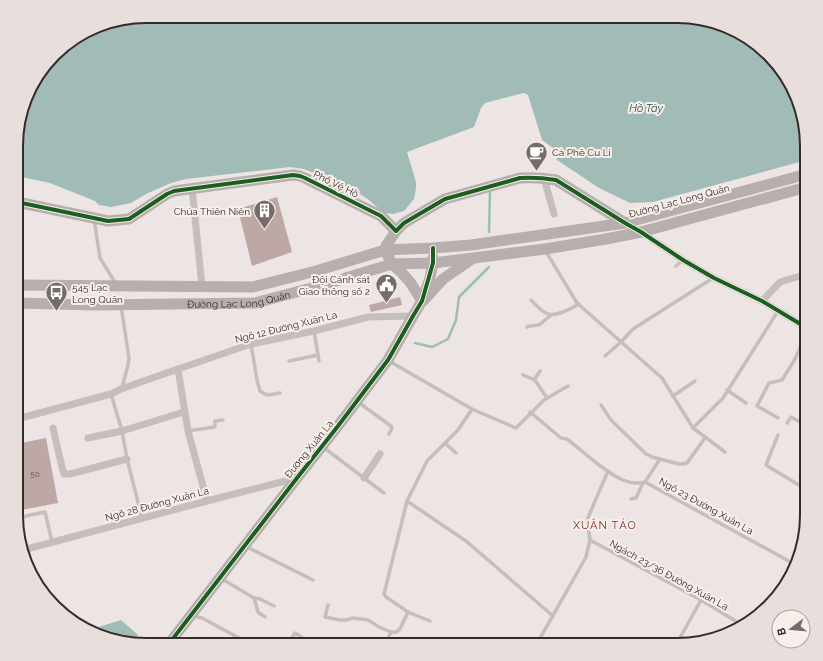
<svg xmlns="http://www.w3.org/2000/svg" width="823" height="661" font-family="Raleway,sans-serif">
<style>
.water{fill:#a1bcb6}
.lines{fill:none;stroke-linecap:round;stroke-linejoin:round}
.stream{stroke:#a1bcb6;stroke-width:2.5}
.building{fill:#bea8a6}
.lane{stroke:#c5bebc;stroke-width:3.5}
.street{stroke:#c5bebc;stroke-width:7}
.secondary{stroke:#b6afad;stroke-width:11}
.cycleway-casing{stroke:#f8efeb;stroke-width:6}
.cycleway{stroke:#1b5e20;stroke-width:4}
.labels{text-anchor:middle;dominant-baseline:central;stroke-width:4;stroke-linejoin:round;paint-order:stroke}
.number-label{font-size:8px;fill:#584a49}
.poi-label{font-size:10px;fill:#362b2a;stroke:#f8efeb;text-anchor:start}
.street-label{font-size:10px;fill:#362b2a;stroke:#f8efeb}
.water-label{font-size:11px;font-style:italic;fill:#25534b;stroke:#f8efeb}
.neighbourhood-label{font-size:11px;letter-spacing:1px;fill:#7b2e2d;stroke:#f8efeb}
.rim{fill:none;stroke:#362b2a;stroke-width:2}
</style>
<rect width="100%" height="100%" fill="#ece5e3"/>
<g class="water">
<path d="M 146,16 L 685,16 L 727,26 L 769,54 L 797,96 L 807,146 L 807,160 L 653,202 L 630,203 L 599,188 L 557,160 L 553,148 L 542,140 L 528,95 L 524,93 L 485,103 L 481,108 L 474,127 L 407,152 L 416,182 L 416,188 L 414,199 L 404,211 L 393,214 L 383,213 L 369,200 L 354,190 L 304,169 L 290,167 L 186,179 L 171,183 L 146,194 L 131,203 L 111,207 L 99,205 L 95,201 L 50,183 L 17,176 L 17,129 L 33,81 L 60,48 L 104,23 Z"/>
<path d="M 121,620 L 138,635 L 131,643 L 96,635 L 89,630 Z"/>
</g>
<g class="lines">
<g class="stream">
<path d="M 489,232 L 490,190"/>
<path d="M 415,343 L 432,347 L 448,339 L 456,320 L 459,297 L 489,267"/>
</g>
</g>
<g class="building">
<path d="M 277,197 L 292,252 L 252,266 L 238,209 Z"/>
<path d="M 400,297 L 402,305 L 371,312 L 369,305 Z"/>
<path d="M 46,438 L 58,503 L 16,511 L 16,444 Z"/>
</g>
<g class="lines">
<g class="lane">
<path d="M 94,219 L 100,258 L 116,284"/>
<path d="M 545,250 L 577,303 L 662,378 L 693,428 L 725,452"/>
<path d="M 676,266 L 683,260"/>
<path d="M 531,300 C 535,304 540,310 546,313 C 554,318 571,309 579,304"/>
<path d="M 121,306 L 129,358 L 128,365 L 122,388"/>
<path d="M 527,327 L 530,326 L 539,325 L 551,315"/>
<path d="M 314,331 L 319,361"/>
<path d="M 251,344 L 257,380 L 260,391 L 265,394 L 268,395 L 280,393"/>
<path d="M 605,356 L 621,342 L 633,329 L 713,278"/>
<path d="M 289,361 L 318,355"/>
<path d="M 389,361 L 472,409 L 516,428 L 544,400 L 568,386"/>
<path d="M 523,375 L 535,380 L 547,398"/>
<path d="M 534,380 L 540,371"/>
<path d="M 727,390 L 746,403"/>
<path d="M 111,394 L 122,431 L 127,459 L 142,518"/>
<path d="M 673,396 L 695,381"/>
<path d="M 358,402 L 391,426 L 392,428 L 389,434"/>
<path d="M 601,405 L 611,420 L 646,454 L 652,457 L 679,464 L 683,464 L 687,463 L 705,438"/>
<path d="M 530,412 L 561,438 L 567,439 C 584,452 603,471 623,480 C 630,483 638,484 645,482 L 796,565"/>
<path d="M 778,418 L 757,406 L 769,383 L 782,380 L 794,361 L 807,333"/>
<path d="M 787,423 L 791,417 L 807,426"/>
<path d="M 693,428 L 723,398 L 778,311"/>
<path d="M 188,431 L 214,427 L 215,426 L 215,421 L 223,420"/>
<path d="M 778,435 L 766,465 L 807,490"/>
<path d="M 445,443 L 456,453"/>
<path d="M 323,447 L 384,493"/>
<path d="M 645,482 L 660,459"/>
<path d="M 631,499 L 636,498 L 643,483"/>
<path d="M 407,501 L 466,541 L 553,616"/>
<path d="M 16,518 L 45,512 L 52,542"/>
<path d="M 590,540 L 701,600 L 742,625"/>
<path d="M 247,547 L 313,580"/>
<path d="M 222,579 L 254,598 L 260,599 L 274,606"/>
<path d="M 254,598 L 258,612 L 265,617"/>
<path d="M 328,605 L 325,617 L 340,620 L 346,620 L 353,618 L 368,620 L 379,627 L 391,632 L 396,632 L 400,629 L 408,612 L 386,597 L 384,594 L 407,501 L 427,461 L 458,430 L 472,409"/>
<path d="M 408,612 L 430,621"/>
<path d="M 193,616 L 202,618 L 252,645"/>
<path d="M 287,645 L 295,633 L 312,644"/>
<path d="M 386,645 L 388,638 L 391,632"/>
<path d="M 536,645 L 543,633 L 586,557 L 590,540 L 587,520 L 608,471"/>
<path d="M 676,645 L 701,600"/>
</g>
<g class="street">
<path d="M 544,178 L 554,214"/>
<path d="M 192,188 L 202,286"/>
<path d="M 625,223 L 641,232 L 683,260 L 714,278 L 762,301 L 807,328"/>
<path d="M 762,301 L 780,282 L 807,274"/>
<path d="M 178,369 L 188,431 L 207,501"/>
<path d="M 17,419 L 111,394 L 121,389 L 178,369 L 251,344 L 314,331 L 368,317 L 413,316"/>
<path d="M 53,428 L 62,467 L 64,474 L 70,474 L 127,459"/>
<path d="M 88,438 L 122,431 L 184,412"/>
<path d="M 364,478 L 380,454"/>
<path d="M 23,550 L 207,501 L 297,478"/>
</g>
<g class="secondary">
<path d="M 17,202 L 108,221 L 129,219 L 167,194 L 174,191 L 293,175 L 300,176 L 305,178 L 381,216 L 396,231"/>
<path d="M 17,285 L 253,287 L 316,271 L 385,250 L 433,248 L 471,245 L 625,223 L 807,174"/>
<path d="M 424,300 L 443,279 L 472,259"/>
<path d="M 422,301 L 410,282 L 402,273 L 392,264 L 385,250 L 386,246 L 396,231 L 404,223 L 445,199 L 520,178 C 533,177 544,178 556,180 L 625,223"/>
<path id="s1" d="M 17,303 L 94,305 L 255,303 L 319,286 L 392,264 L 433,263 L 545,249 L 606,239 L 641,232 L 807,187"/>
<path d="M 168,645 L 297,478 L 338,426 L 388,360 L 413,316 L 422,301 L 430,278 L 433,263 L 433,258"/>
</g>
<defs>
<g id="cycleway">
<path d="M 17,202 L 108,221 L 129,219 L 167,194 L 174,191 L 293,175 L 300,176 L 305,178 L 381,216 L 396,231 L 404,223 L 445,199 L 520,178 C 533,177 544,178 556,180 L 625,223 L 641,232 L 683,260 L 714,278 L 762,301 L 807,328"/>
<path d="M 168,645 L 297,478 L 338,426 L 388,360 L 413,316 L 422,301 L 433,263 L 433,248"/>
</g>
</defs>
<use href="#cycleway" class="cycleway-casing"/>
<use href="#cycleway" class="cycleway"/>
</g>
<defs>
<symbol id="cafe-pin" viewBox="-11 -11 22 30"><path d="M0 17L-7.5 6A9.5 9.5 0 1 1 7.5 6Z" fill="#766c6b" stroke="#f8efeb"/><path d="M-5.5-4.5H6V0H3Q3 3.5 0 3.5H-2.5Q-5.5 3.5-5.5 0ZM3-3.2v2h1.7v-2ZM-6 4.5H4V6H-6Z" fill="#fff"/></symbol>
<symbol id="building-pin" viewBox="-11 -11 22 30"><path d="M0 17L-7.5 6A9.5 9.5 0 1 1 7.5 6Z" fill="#766c6b" stroke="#f8efeb"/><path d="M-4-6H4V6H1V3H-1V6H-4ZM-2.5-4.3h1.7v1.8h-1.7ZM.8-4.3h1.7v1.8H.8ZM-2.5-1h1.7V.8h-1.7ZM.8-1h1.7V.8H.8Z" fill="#fff"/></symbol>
<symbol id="civic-pin" viewBox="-11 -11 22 30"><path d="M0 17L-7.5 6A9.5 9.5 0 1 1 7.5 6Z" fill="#766c6b" stroke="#f8efeb"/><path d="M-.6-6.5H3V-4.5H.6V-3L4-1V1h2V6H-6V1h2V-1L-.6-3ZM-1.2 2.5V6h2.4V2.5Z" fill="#fff"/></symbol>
<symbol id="bus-pin" viewBox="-11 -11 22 30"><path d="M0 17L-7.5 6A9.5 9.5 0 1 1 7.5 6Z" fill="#766c6b" stroke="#f8efeb"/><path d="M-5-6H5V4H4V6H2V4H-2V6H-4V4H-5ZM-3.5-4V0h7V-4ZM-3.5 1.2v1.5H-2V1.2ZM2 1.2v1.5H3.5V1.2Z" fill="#fff"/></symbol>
</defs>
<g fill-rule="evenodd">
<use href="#cafe-pin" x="524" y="140" width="25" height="34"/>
<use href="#building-pin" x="252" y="198" width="25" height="34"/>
<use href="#civic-pin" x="374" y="272" width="25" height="34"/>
<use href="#bus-pin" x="44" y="280" width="25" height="34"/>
</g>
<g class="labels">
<g class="number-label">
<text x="35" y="474">50</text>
</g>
<g class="poi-label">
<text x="552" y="152">Cà Phê Cu Li</text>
<text x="250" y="211" text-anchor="end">Chùa Thiên Niên</text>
<text x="370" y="279" text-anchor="end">Đội Cảnh sát<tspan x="370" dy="12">Giao thông số 2</tspan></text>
<text x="72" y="287">545 Lạc<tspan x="72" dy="12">Long Quân</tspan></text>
</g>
<g class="street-label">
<text transform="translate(336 184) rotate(26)">Phố Vệ Hồ</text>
<text transform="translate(679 201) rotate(-15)">Đường Lạc Long Quân</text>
<text stroke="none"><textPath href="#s1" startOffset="222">Đường Lạc Long Quân</textPath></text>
<text transform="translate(286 327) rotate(-14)">Ngõ 12 Đường Xuân La</text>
<text transform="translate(309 449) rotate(-51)">Đường Xuân La</text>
<text transform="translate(157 504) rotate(-15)">Ngõ 28 Đường Xuân La</text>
<text transform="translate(706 506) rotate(29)">Ngõ 23 Đường Xuân La</text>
<text transform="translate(669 575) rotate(29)">Ngách 23/36 Đường Xuân La</text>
</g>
<g class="water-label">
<text x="646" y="108">Hồ Tây</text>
</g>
<g class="neighbourhood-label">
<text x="605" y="525">XUÂN TẢO</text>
</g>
</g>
<path d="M0 0H823V661H0ZM146 23H677A123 123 0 0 1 800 146V515A123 123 0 0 1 677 638H146A123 123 0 0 1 23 515V146A123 123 0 0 1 146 23Z" fill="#e8dfdc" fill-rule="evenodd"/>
<path class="rim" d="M146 23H677A123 123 0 0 1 800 146V515A123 123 0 0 1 677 638H146A123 123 0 0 1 23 515V146A123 123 0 0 1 146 23Z"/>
<g transform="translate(791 629) rotate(254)"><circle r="19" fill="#f8efeb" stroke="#aaa19e"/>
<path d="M0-3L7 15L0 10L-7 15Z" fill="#766c6b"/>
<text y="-6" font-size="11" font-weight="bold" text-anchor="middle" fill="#362b2a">B</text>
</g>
</svg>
